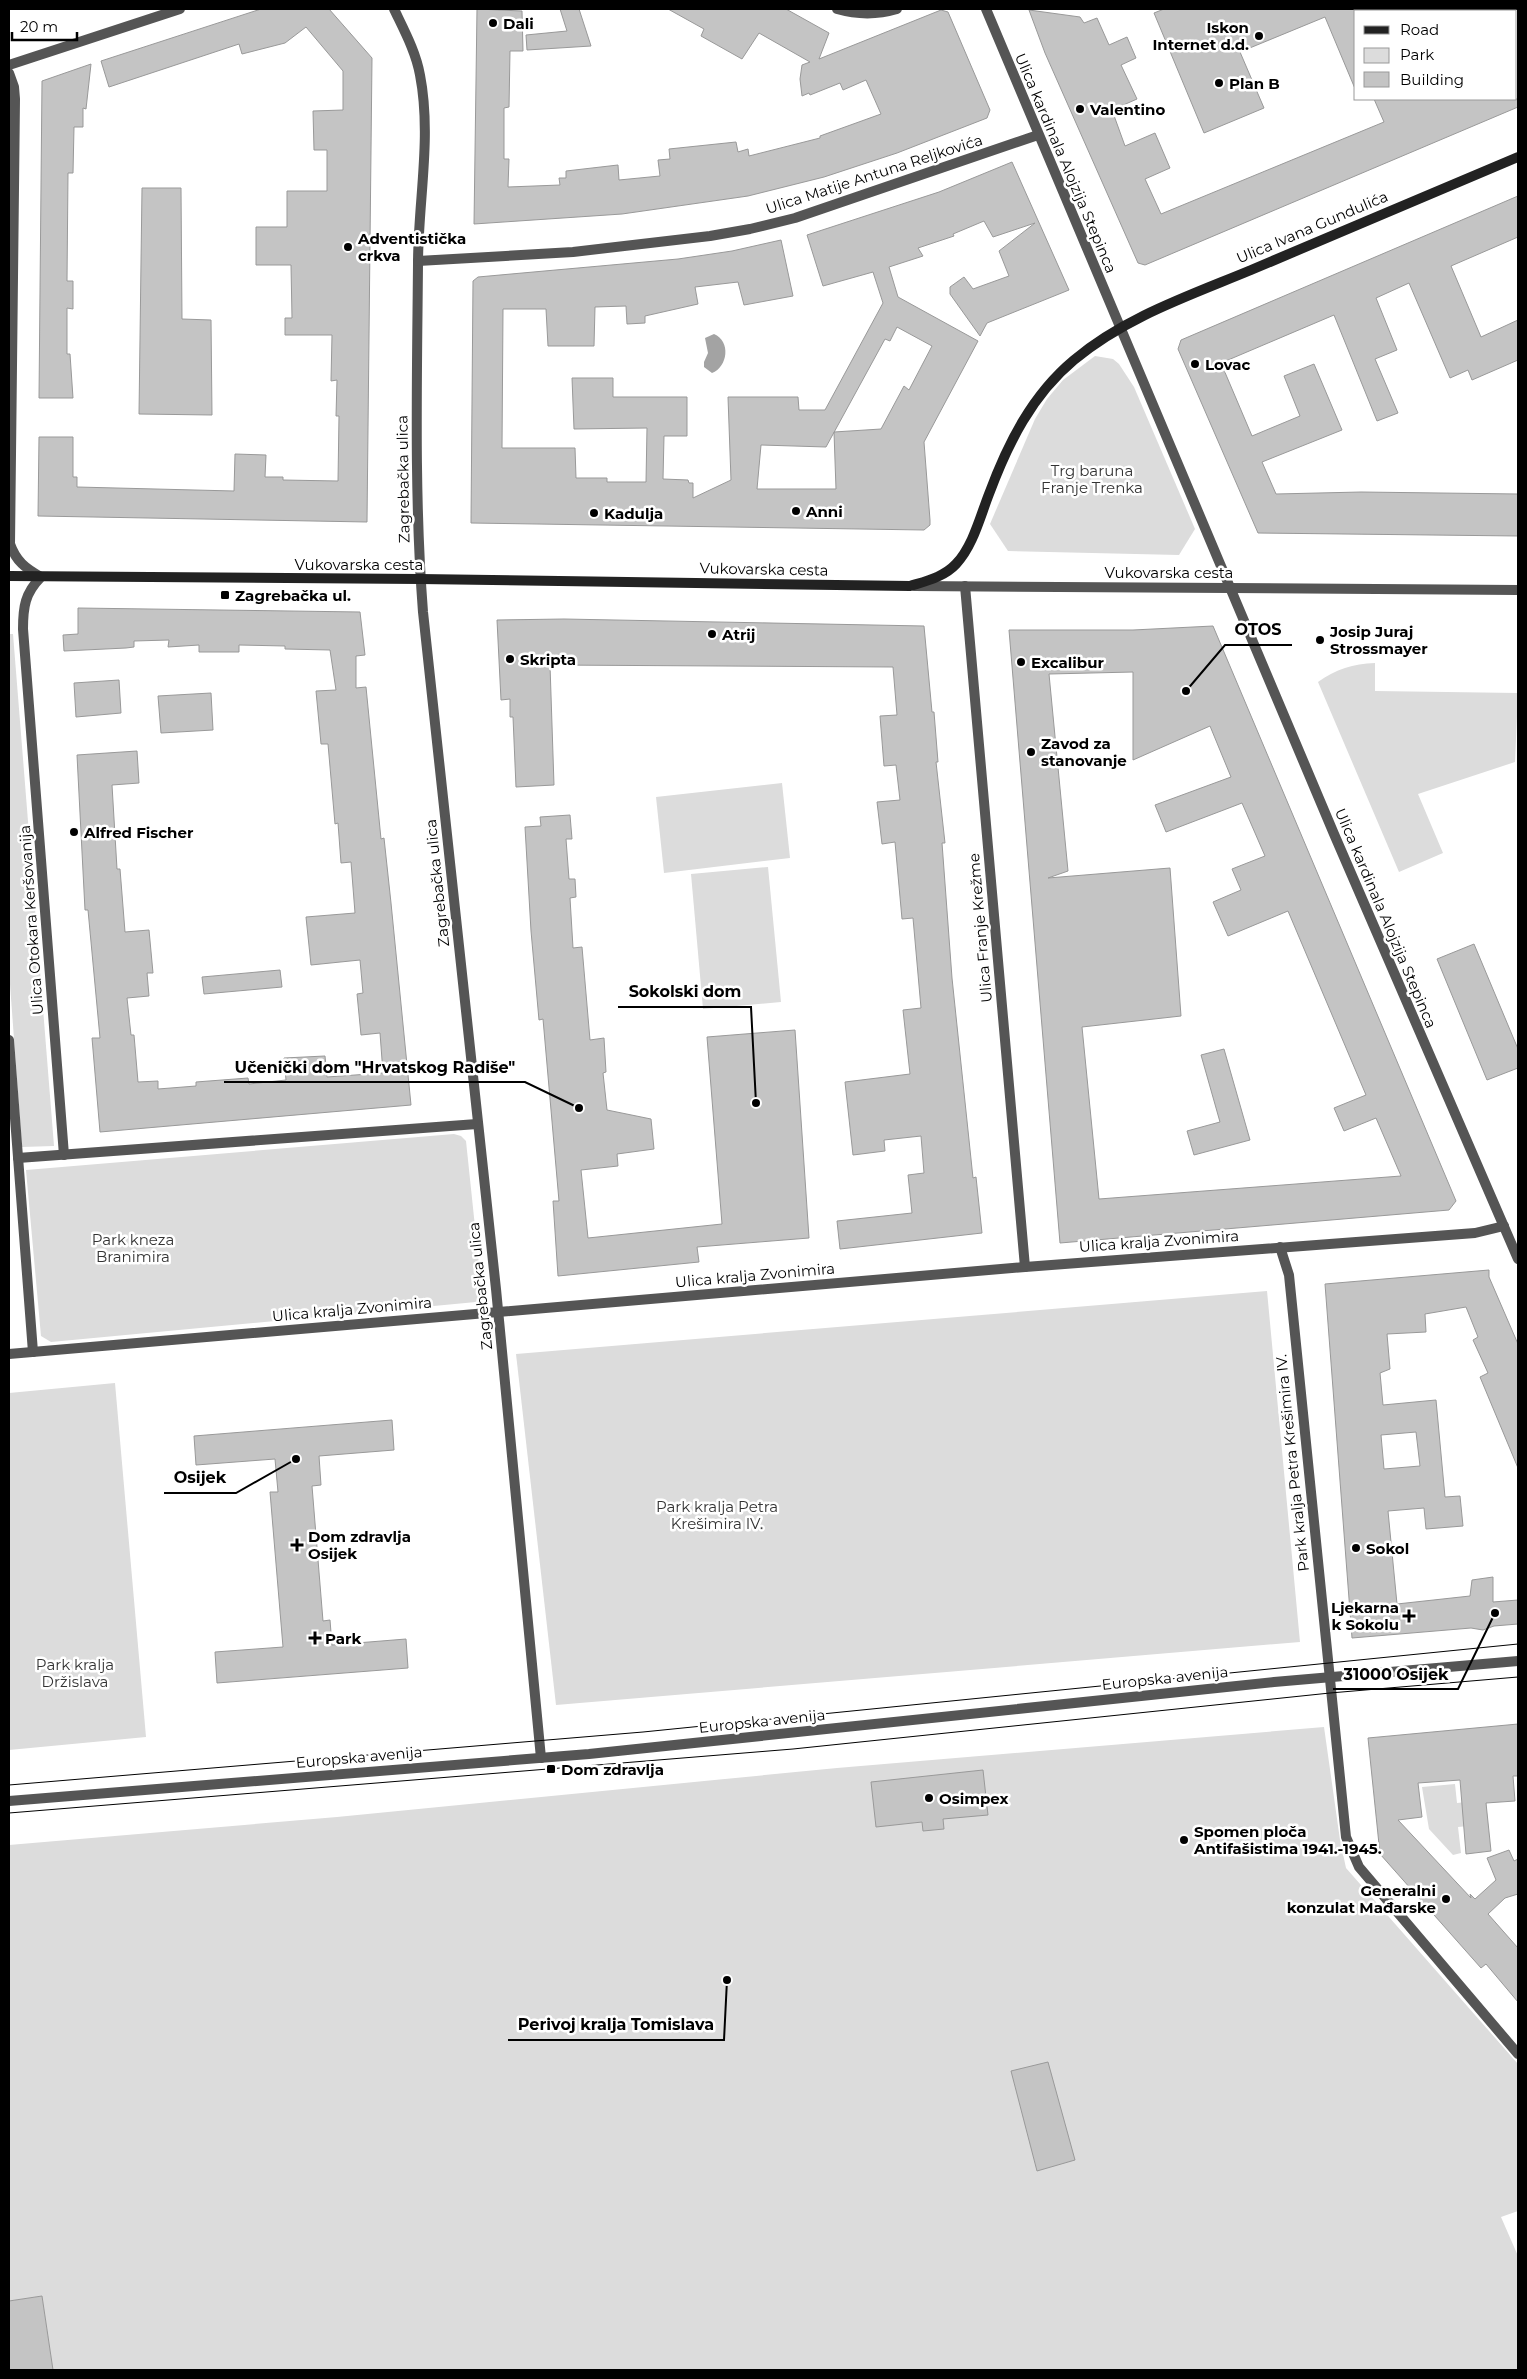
<svg xmlns="http://www.w3.org/2000/svg" width="1527" height="2379" font-family="Montserrat,sans-serif">
<style>
.green{fill:#dcdcdc}
.water{fill:#a3a3a3}
.building{fill:#c4c4c4;stroke:#999;fill-rule:evenodd}
.lines{fill:none;stroke-linecap:round;stroke-linejoin:round}
.minor{stroke:#555;stroke-width:10}
.tertiary{stroke:#555;stroke-width:10}
.secondary{stroke:#222;stroke-width:10}
.tram{stroke:#000;stroke-width:1}
.poi-dot{fill:#000;stroke:#fff;stroke-width:2}
.labels{text-anchor:middle;dominant-baseline:central;stroke-width:5;stroke-linejoin:round;paint-order:stroke}
.poi-label{font-size:15px;font-weight:bold;fill:#000;stroke:#fff;text-anchor:start}
.street-label{font-size:15px;fill:#000;stroke:#fff}
.park-label{font-size:15px;fill:#333;stroke:#fff}
.leader{fill:none;stroke:#000;stroke-width:2}
.callout-dot{fill:#000;stroke:#fff;stroke-width:2}
.callout-label{font-size:16px;text-anchor:middle;font-weight:bold;fill:#000;stroke:#fff;stroke-width:5;stroke-linejoin:round;paint-order:stroke}
</style>
<rect width="100%" height="100%" fill="#fff"/>
<g class="green">
<path d="M 1095,356 L 1113,359 L 1119,364 L 1134,387 L 1195,529 L 1179,555 L 1008,551 L 990,524 L 1035,419 L 1047,399 L 1063,380 Z"/>
<path d="M 9,634 L 13,634 L 54,1146 L 22,1147 L 9,971 Z"/>
<path d="M 1375,663 L 1375,691 L 1518,693 L 1515,762 L 1418,794 L 1443,853 L 1399,872 L 1318,682 C 1336,669 1353,664 1375,663 Z"/>
<path d="M 782,783 L 790,858 L 664,873 L 656,797 Z"/>
<path d="M 768,867 L 781,1002 L 703,1009 L 691,874 Z"/>
<path d="M 454,1134 L 461,1136 L 466,1141 L 481,1284 L 480,1294 L 476,1302 L 51,1342 L 41,1336 L 26,1170 Z"/>
<path d="M 1267,1291 L 1300,1642 L 556,1705 L 516,1354 Z"/>
<path d="M 115,1383 L 146,1737 L 9,1750 L 9,1393 Z"/>
<path d="M 1324,1727 L 1340,1840 L 1346,1868 L 1518,2064 L 1518,2211 L 1501,2217 L 1518,2256 L 1518,2370 L 53,2370 L 42,2296 L 9,2301 L 9,1845 L 337,1817 L 837,1768 Z"/>
<path d="M 1455,1784 L 1457,1803 L 1486,1800 L 1488,1824 L 1458,1827 L 1461,1853 L 1453,1855 L 1429,1829 L 1422,1787 Z"/>
</g>
<path class="water" d="M 714,334 C 731,341 728,367 712,373 L 704,367 L 704,362 L 708,353 L 705,338 Z"/>
<g class="building">
<path d="M 261,9 L 329,9 L 372,58 L 367,522 L 38,516 L 39,437 L 73,437 L 73,477 L 77,477 L 77,487 L 234,491 L 235,454 L 266,455 L 265,477 L 283,477 L 283,480 L 338,481 L 339,416 L 336,416 L 337,380 L 331,381 L 332,335 L 285,335 L 285,318 L 292,318 L 291,265 L 256,265 L 256,227 L 287,227 L 287,191 L 327,191 L 327,150 L 314,150 L 313,111 L 343,110 L 343,71 L 306,27 L 285,43 L 242,54 L 239,44 L 109,87 L 101,61 Z"/>
<path d="M 477,9 L 522,11 L 523,51 L 510,51 L 509,107 L 504,108 L 504,159 L 509,159 L 508,187 L 560,185 L 559,178 L 566,178 L 566,171 L 618,165 L 619,180 L 660,176 L 658,160 L 670,159 L 669,149 L 736,142 L 738,152 L 748,149 L 749,156 L 820,138 L 820,136 L 881,114 L 866,80 L 843,90 L 840,83 L 810,95 L 809,93 L 802,96 L 800,79 L 802,65 L 810,62 L 759,33 L 742,59 L 701,36 L 704,29 L 668,9 L 786,9 L 829,33 L 819,59 L 941,10 L 948,12 L 990,110 L 987,118 L 897,153 L 824,177 L 748,196 L 622,214 L 474,224 Z"/>
<path d="M 560,9 L 579,9 L 591,46 L 527,50 L 526,35 L 567,31 Z"/>
<path d="M 1164,9 L 1356,9 L 1356,91 L 1325,17 L 1240,52 L 1264,108 L 1204,133 L 1154,13 Z"/>
<path d="M 1029,10 L 1080,17 L 1084,23 L 1097,18 L 1109,45 L 1127,37 L 1136,58 L 1121,65 L 1137,99 L 1112,110 L 1125,146 L 1155,133 L 1170,168 L 1145,179 L 1161,214 L 1384,122 L 1374,99 L 1518,99 L 1518,107 L 1145,265 L 1138,263 L 1045,53 Z"/>
<path d="M 91,64 L 86,109 L 83,108 L 83,127 L 74,127 L 73,173 L 68,173 L 67,281 L 73,281 L 73,309 L 67,308 L 67,354 L 70,354 L 73,398 L 39,398 L 42,81 Z"/>
<path d="M 1012,162 L 1069,290 L 987,323 L 980,336 L 950,294 L 950,287 L 964,277 L 973,289 L 1009,276 L 999,251 L 1035,223 L 993,237 L 984,221 L 953,234 L 954,236 L 918,248 L 923,256 L 889,267 L 898,297 L 978,341 L 924,442 L 930,520 L 930,525 L 924,530 L 471,523 L 473,281 L 478,277 L 678,259 L 732,251 L 781,240 L 793,296 L 744,305 L 738,282 L 695,287 L 698,304 L 645,316 L 645,323 L 627,324 L 626,306 L 595,307 L 594,346 L 548,346 L 546,309 L 503,309 L 502,448 L 575,448 L 576,478 L 607,478 L 607,482 L 646,482 L 647,428 L 574,429 L 572,378 L 613,378 L 613,397 L 687,397 L 687,436 L 664,436 L 663,479 L 688,480 L 689,483 L 693,483 L 693,498 L 731,480 L 728,397 L 798,397 L 799,410 L 825,410 L 883,303 L 873,272 L 823,286 L 807,235 L 939,192 ZM 897,327 L 932,346 L 909,390 L 904,386 L 881,429 L 834,432 L 836,489 L 757,489 L 761,445 L 826,447 L 885,339 L 890,341 Z"/>
<path d="M 142,188 L 181,188 L 182,319 L 211,320 L 212,415 L 139,414 Z"/>
<path d="M 1518,196 L 1518,237 L 1451,266 L 1481,337 L 1518,320 L 1518,360 L 1472,380 L 1468,370 L 1450,378 L 1409,283 L 1376,298 L 1397,350 L 1375,359 L 1398,413 L 1377,421 L 1334,315 L 1221,363 L 1252,436 L 1300,416 L 1284,376 L 1314,364 L 1342,430 L 1262,462 L 1276,494 L 1361,492 L 1518,494 L 1518,536 L 1258,533 L 1178,349 L 1181,340 Z"/>
<path d="M 78,608 L 360,612 L 365,655 L 356,656 L 356,688 L 366,687 L 381,839 L 384,838 L 391,903 L 411,1105 L 100,1132 L 92,1038 L 100,1038 L 88,910 L 85,910 L 77,755 L 137,751 L 139,783 L 112,785 L 117,869 L 120,869 L 125,932 L 149,930 L 153,973 L 147,973 L 149,996 L 127,998 L 131,1035 L 134,1035 L 138,1082 L 158,1081 L 158,1089 L 196,1086 L 196,1082 L 248,1078 L 249,1084 L 286,1080 L 284,1058 L 325,1056 L 327,1077 L 383,1073 L 380,1033 L 361,1035 L 357,994 L 363,993 L 360,960 L 311,965 L 306,917 L 355,913 L 351,862 L 341,863 L 338,823 L 335,824 L 328,744 L 321,744 L 316,691 L 336,690 L 330,650 L 285,649 L 285,646 L 239,645 L 239,652 L 199,652 L 199,645 L 168,647 L 169,640 L 134,641 L 134,647 L 126,648 L 64,651 L 63,635 L 78,634 Z"/>
<path d="M 564,619 L 924,626 L 932,712 L 934,712 L 938,762 L 936,762 L 945,843 L 942,843 L 952,978 L 973,1178 L 976,1177 L 982,1233 L 840,1249 L 837,1221 L 912,1213 L 908,1175 L 924,1173 L 921,1136 L 884,1140 L 885,1151 L 853,1155 L 845,1082 L 910,1074 L 903,1010 L 921,1008 L 913,918 L 902,919 L 895,842 L 882,844 L 877,802 L 900,800 L 896,765 L 884,766 L 880,716 L 897,715 L 893,667 L 550,665 L 554,785 L 516,787 L 513,717 L 510,717 L 510,699 L 501,700 L 497,620 Z"/>
<path d="M 1213,626 L 1456,1201 L 1449,1210 L 1060,1243 L 1009,630 L 1133,630 ZM 1133,672 L 1133,760 L 1210,726 L 1231,777 L 1155,805 L 1166,832 L 1242,803 L 1265,856 L 1232,869 L 1241,890 L 1213,902 L 1228,936 L 1288,911 L 1366,1095 L 1334,1108 L 1344,1131 L 1376,1118 L 1401,1176 L 1099,1199 L 1082,1027 L 1181,1016 L 1170,868 L 1048,878 L 1068,871 L 1049,674 Z"/>
<path d="M 119,680 L 121,713 L 76,717 L 74,683 Z"/>
<path d="M 211,693 L 213,730 L 161,733 L 158,696 Z"/>
<path d="M 570,815 L 572,839 L 566,839 L 569,879 L 575,879 L 576,897 L 570,898 L 573,948 L 582,947 L 590,1040 L 604,1038 L 606,1072 L 603,1073 L 607,1110 L 651,1119 L 654,1149 L 617,1154 L 618,1166 L 581,1170 L 588,1238 L 722,1224 L 707,1037 L 795,1030 L 809,1238 L 697,1247 L 699,1262 L 558,1276 L 553,1201 L 559,1201 L 543,1019 L 539,1020 L 531,931 L 525,827 L 541,826 L 540,817 Z"/>
<path d="M 1474,944 L 1518,1049 L 1518,1068 L 1487,1080 L 1437,959 Z"/>
<path d="M 280,970 L 282,987 L 204,994 L 202,977 Z"/>
<path d="M 1224,1049 L 1250,1140 L 1194,1155 L 1187,1131 L 1220,1122 L 1201,1055 Z"/>
<path d="M 1489,1270 L 1489,1277 L 1518,1344 L 1518,1468 L 1480,1377 L 1488,1373 L 1473,1340 L 1478,1337 L 1466,1307 L 1425,1314 L 1426,1332 L 1387,1334 L 1390,1369 L 1380,1373 L 1383,1405 L 1436,1400 L 1445,1497 L 1460,1496 L 1463,1526 L 1426,1529 L 1424,1508 L 1388,1511 L 1397,1604 L 1470,1596 L 1472,1580 L 1493,1577 L 1493,1602 L 1518,1600 L 1518,1624 L 1494,1626 L 1483,1630 L 1471,1628 L 1352,1638 L 1325,1284 ZM 1416,1432 L 1420,1466 L 1384,1469 L 1381,1435 Z"/>
<path d="M 392,1420 L 394,1450 L 319,1456 L 321,1485 L 312,1486 L 323,1621 L 330,1620 L 332,1645 L 406,1639 L 408,1668 L 217,1683 L 215,1652 L 283,1647 L 270,1492 L 278,1492 L 275,1459 L 196,1465 L 194,1436 Z"/>
<path d="M 1518,1724 L 1518,1776 L 1513,1776 L 1515,1801 L 1486,1803 L 1491,1851 L 1466,1854 L 1460,1780 L 1418,1783 L 1422,1817 L 1398,1820 L 1471,1898 L 1470,1894 L 1475,1899 L 1496,1880 L 1487,1858 L 1509,1850 L 1514,1861 L 1518,1859 L 1518,1894 L 1505,1898 L 1488,1914 L 1518,1948 L 1518,2002 L 1486,1964 L 1481,1968 L 1380,1854 L 1368,1738 Z"/>
<path d="M 983,1770 L 988,1815 L 943,1819 L 944,1829 L 923,1831 L 922,1822 L 876,1827 L 871,1782 Z"/>
<path d="M 1048,2062 L 1075,2160 L 1037,2171 L 1011,2071 Z"/>
<path d="M 42,2296 L 53,2370 L 9,2370 L 9,2301 Z"/>
</g>
<g class="lines">
<g class="minor">
<path d="M 394,9 C 404,30 416,52 420,75 C 432,137 418,202 418,264 C 417,380 414,496 423,612 L 496,1289 L 541,1758"/>
<path d="M 837,9 C 858,15 877,15 897,9"/>
<path d="M 986,9 L 1334,834 L 1518,1259"/>
<path d="M 9,65 L 180,9"/>
<path d="M 9,73 L 14,87 L 15,99 L 10,544 C 16,561 25,568 41,577 C 25,593 23,607 23,629 L 64,1155"/>
<path d="M 418,261 L 573,252 L 710,236 L 750,229 L 795,218 L 1038,135"/>
<path d="M 965,586 L 1025,1267"/>
<path d="M 9,1040 L 33,1352"/>
<path d="M 18,1158 L 477,1124"/>
<path d="M 1280,1247 L 1289,1275 L 1346,1837 L 1359,1867 L 1518,2054"/>
<path d="M 9,1354 L 1025,1267 L 1475,1233 L 1504,1226"/>
</g>
<g class="tertiary">
<path d="M 914,586 L 1518,590"/>
<path d="M 9,1801 L 589,1754 L 1274,1682 L 1518,1661"/>
</g>
<path class="secondary" d="M 9,576 L 420,579 L 910,586 C 926,581 944,577 956,564 C 973,546 980,517 989,494 C 1008,443 1032,395 1074,360 C 1125,317 1191,295 1251,270 C 1340,232 1429,194 1518,157"/>
<g class="tram">
<path d="M 9,1785 L 643,1732 L 1518,1644"/>
<path d="M 9,1813 L 793,1749 L 1330,1693 L 1518,1677"/>
</g>
</g>
<g class="poi-dot">
<circle cx="493" cy="23" r="5"/>
<circle cx="1259" cy="36" r="5"/>
<circle cx="1219" cy="83" r="5"/>
<circle cx="1080" cy="109" r="5"/>
<circle cx="348" cy="247" r="5"/>
<circle cx="1195" cy="364" r="5"/>
<circle cx="796" cy="511" r="5"/>
<circle cx="594" cy="513" r="5"/>
<rect x="220" y="590" width="10" height="10" rx="2.5"/>
<circle cx="712" cy="634" r="5"/>
<circle cx="1320" cy="640" r="5"/>
<circle cx="510" cy="659" r="5"/>
<circle cx="1021" cy="662" r="5"/>
<circle cx="1031" cy="752" r="5"/>
<circle cx="74" cy="832" r="5"/>
<path d="M294.5 1537.5h5v5h5v5h-5v5h-5v-5h-5v-5h5z"/>
<circle cx="1356" cy="1548" r="5"/>
<path d="M1406.5 1608.5h5v5h5v5h-5v5h-5v-5h-5v-5h5z"/>
<path d="M312.5 1630.5h5v5h5v5h-5v5h-5v-5h-5v-5h5z"/>
<rect x="546" y="1764" width="10" height="10" rx="2.5"/>
<circle cx="929" cy="1798" r="5"/>
<circle cx="1184" cy="1840" r="5"/>
<circle cx="1446" cy="1899" r="5"/>
</g>
<g class="labels">
<g class="poi-label">
<text x="503" y="23">Dali</text>
<text x="1249" y="27" text-anchor="end">Iskon<tspan x="1249" dy="17">Internet d.d.</tspan></text>
<text x="1229" y="83">Plan B</text>
<text x="1090" y="109">Valentino</text>
<text x="358" y="238">Adventistička<tspan x="358" dy="17">crkva</tspan></text>
<text x="1205" y="364">Lovac</text>
<text x="806" y="511">Anni</text>
<text x="604" y="513">Kadulja</text>
<text x="235" y="595">Zagrebačka ul.</text>
<text x="1330" y="631">Josip Juraj<tspan x="1330" dy="17">Strossmayer</tspan></text>
<text x="722" y="634">Atrij</text>
<text x="520" y="659">Skripta</text>
<text x="1031" y="662">Excalibur</text>
<text x="1041" y="743">Zavod za<tspan x="1041" dy="17">stanovanje</tspan></text>
<text x="84" y="832">Alfred Fischer</text>
<text x="308" y="1536">Dom zdravlja<tspan x="308" dy="17">Osijek</tspan></text>
<text x="1366" y="1548">Sokol</text>
<text x="1399" y="1607" text-anchor="end">Ljekarna<tspan x="1399" dy="17">k Sokolu</tspan></text>
<text x="325" y="1638">Park</text>
<text x="561" y="1769">Dom zdravlja</text>
<text x="939" y="1798">Osimpex</text>
<text x="1194" y="1831">Spomen ploča<tspan x="1194" dy="17">Antifašistima 1941.-1945.</tspan></text>
<text x="1436" y="1890" text-anchor="end">Generalni<tspan x="1436" dy="17">konzulat Mađarske</tspan></text>
</g>
<g class="street-label">
<text transform="translate(1066 163) rotate(67)">Ulica kardinala Alojzija Stepinca</text>
<text transform="translate(874 174) rotate(-18)">Ulica Matije Antuna Reljkovića</text>
<text transform="translate(1312 227) rotate(-23)">Ulica Ivana Gundulića</text>
<text transform="translate(403 479) rotate(-91)">Zagrebačka ulica</text>
<text x="359" y="564">Vukovarska cesta</text>
<text transform="translate(764 569) rotate(1)">Vukovarska cesta</text>
<text x="1169" y="572">Vukovarska cesta</text>
<text transform="translate(437 883) rotate(-96)">Zagrebačka ulica</text>
<text transform="translate(1386 918) rotate(67)">Ulica kardinala Alojzija Stepinca</text>
<text transform="translate(31 920) rotate(-94)">Ulica Otokara Keršovanija</text>
<text transform="translate(980 928) rotate(-95)">Ulica Franje Krežme</text>
<text transform="translate(1159 1241) rotate(-4)">Ulica kralja Zvonimira</text>
<text transform="translate(755 1275) rotate(-5)">Ulica kralja Zvonimira</text>
<text transform="translate(480 1286) rotate(-96)">Zagrebačka ulica</text>
<text transform="translate(352 1309) rotate(-5)">Ulica kralja Zvonimira</text>
<text transform="translate(1292 1463) rotate(-96)">Park kralja Petra Krešimira IV.</text>
<text transform="translate(1165 1678) rotate(-6)">Europska avenija</text>
<text transform="translate(762 1721) rotate(-6)">Europska avenija</text>
<text transform="translate(359 1757) rotate(-5)">Europska avenija</text>
</g>
<g class="park-label">
<text x="1092" y="470">Trg baruna<tspan x="1092" dy="17">Franje Trenka</tspan></text>
<text x="133" y="1239">Park kneza<tspan x="133" dy="17">Branimira</tspan></text>
<text x="717" y="1506">Park kralja Petra<tspan x="717" dy="17">Krešimira IV.</tspan></text>
<text x="75" y="1664">Park kralja<tspan x="75" dy="17">Držislava</tspan></text>
</g>
</g>
<path class="leader" d="M1186 691L1225 645H1292M756 1103L751 1007H618M579 1108L525 1082H224M296 1459L236 1493H164M1495 1613L1458 1689H1333M727 1980L724 2040H508"/>
<g class="callout-dot">
<circle cx="1186" cy="691" r="5"/>
<circle cx="756" cy="1103" r="5"/>
<circle cx="579" cy="1108" r="5"/>
<circle cx="296" cy="1459" r="5"/>
<circle cx="1495" cy="1613" r="5"/>
<circle cx="727" cy="1980" r="5"/>
</g>
<g class="callout-label">
<text x="1258" y="635">OTOS</text>
<text x="685" y="997">Sokolski dom</text>
<text x="375" y="1073">Učenički dom "Hrvatskog Radiše"</text>
<text x="200" y="1483">Osijek</text>
<text x="1396" y="1680">31000 Osijek</text>
<text x="616" y="2030">Perivoj kralja Tomislava</text>
</g>
<rect width="1527" height="2379" fill="none" stroke="#000000" stroke-width="20"/>
<rect x="1354" y="10" width="162" height="90" fill="#ffffff" stroke="#999999"/>
<rect x="1364" y="26" width="25" height="8" fill="#222222" stroke="#999999"/>
<text x="1400" y="35" font-size="15" fill="#000000">Road</text>
<rect x="1364" y="48" width="25" height="15" fill="#dcdcdc" stroke="#999999"/>
<text x="1400" y="60" font-size="15" fill="#000000">Park</text>
<rect x="1364" y="72" width="25" height="15" fill="#c4c4c4" stroke="#999999"/>
<text x="1400" y="85" font-size="15" fill="#000000">Building</text>
<path d="M12 32v8h65v-8" fill="none" stroke="#000000" stroke-width="2.5"/>
<text x="20" y="32" font-size="15" fill="#000000" stroke="#ffffff" stroke-width="4" paint-order="stroke">20 m</text>
</svg>
